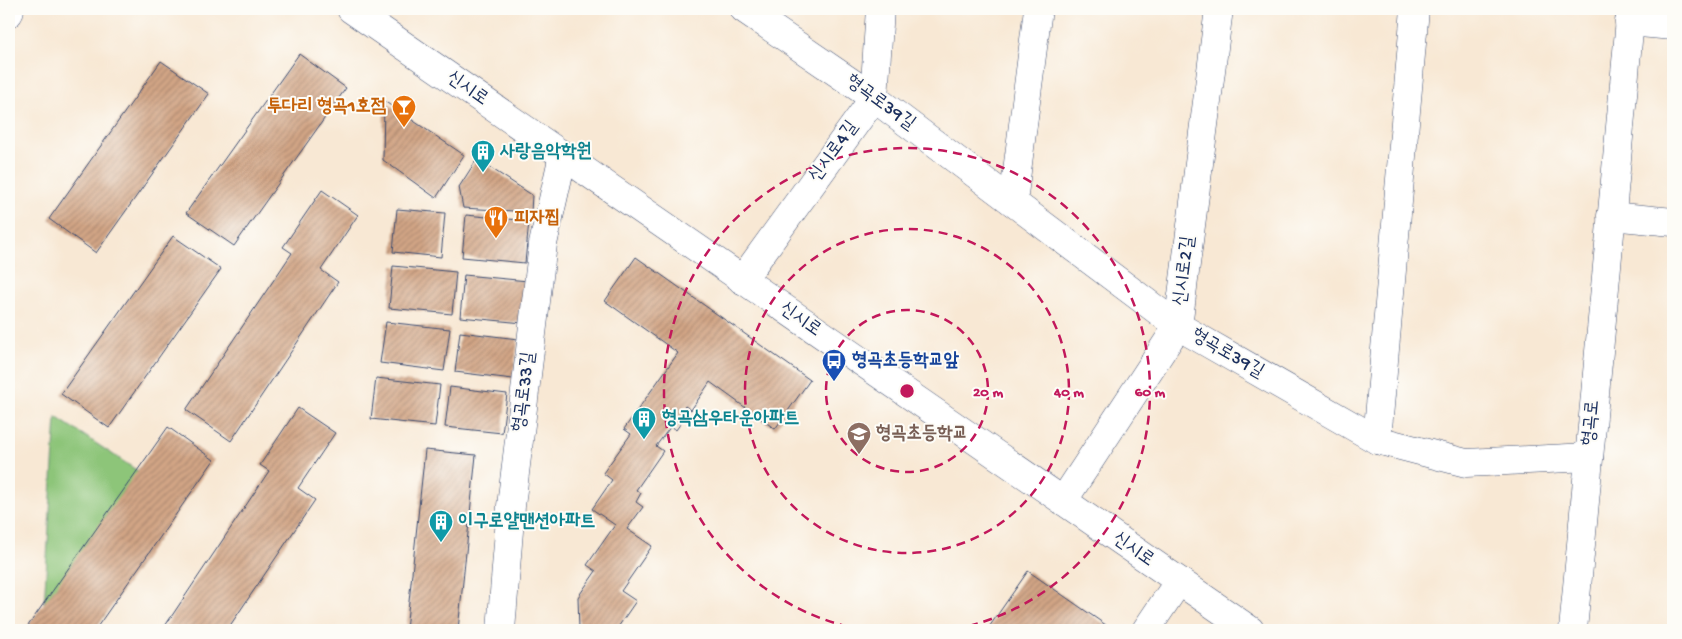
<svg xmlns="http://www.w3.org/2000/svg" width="1682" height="639" font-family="'Gochi Hand','Poor Story',sans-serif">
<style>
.green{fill:#8dc579;stroke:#547a6c}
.building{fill:url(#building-hatch)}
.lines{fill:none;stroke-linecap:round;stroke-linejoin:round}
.street-casing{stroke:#3c4b70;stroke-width:29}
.secondary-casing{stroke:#3c4b70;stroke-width:29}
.street{stroke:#fff;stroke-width:28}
.secondary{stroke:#fff;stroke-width:28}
.ring{fill:none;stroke:#c2185b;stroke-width:2.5;stroke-dasharray:9 6}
.labels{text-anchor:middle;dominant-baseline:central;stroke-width:4;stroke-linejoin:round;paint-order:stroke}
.street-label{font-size:19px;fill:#1b2f5e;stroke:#fdfcf7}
.food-label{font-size:19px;font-weight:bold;fill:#c56008;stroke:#fdfcf7;text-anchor:end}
.culture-label{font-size:19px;font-weight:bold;fill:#0d838f;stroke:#fdfcf7;text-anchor:start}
.transit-label{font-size:19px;font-weight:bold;fill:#164399;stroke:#fdfcf7;text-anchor:start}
.education-label{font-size:19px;font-weight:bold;fill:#785e54;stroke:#fdfcf7;text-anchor:start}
.centre{fill:#c2185b;stroke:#fdfcf7;stroke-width:2.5}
.ring-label{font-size:15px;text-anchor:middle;font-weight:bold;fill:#c2185b;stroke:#fdfcf7;stroke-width:4;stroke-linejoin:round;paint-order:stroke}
</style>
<defs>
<pattern id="building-hatch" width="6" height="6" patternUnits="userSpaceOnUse" patternTransform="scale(1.25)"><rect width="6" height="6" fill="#d2a585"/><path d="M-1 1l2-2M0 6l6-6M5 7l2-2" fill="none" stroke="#aa8770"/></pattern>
</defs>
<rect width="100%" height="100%" fill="#fdfcf7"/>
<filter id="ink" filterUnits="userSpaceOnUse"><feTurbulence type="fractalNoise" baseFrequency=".02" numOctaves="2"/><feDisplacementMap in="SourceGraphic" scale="10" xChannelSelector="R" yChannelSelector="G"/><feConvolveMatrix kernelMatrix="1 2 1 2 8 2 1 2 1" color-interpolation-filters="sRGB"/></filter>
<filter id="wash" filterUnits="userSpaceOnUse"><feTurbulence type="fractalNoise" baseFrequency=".0096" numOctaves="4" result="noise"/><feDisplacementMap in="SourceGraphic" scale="20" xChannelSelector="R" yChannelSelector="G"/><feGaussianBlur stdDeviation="1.12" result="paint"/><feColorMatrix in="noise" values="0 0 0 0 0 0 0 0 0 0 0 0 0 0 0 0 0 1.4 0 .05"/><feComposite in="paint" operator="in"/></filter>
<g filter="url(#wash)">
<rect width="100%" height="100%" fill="#f8e8d4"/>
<path class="green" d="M 56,417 L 144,475 L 44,605 Z"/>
<g id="blocks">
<g class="building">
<path d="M 299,54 L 346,88 L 234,246 L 186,213 Z"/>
<path d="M 161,61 L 209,94 L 96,253 L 49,219 Z"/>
<path d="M 384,101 L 464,155 L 436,198 L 383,160 Z"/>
<path d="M 477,159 L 532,195 L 531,212 L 463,208 L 459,187 Z"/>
<path d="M 322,190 L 358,215 L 321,270 L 338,282 L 231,441 L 186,410 L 292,253 L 283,247 Z"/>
<path d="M 397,209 L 445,213 L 441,257 L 393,252 Z"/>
<path d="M 466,215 L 529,221 L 525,263 L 462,257 Z"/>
<path d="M 173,236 L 221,269 L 109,428 L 61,394 Z"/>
<path d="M 636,257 L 810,380 L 775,429 L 710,382 L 691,410 L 685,406 L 683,409 L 688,413 L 676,430 L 671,426 L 656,446 L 663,451 L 636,490 L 641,493 L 636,502 L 643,507 L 627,529 L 652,546 L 621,591 L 636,601 L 616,630 L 581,630 L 579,629 L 578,597 L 596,571 L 587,565 L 615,525 L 592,509 L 612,480 L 603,473 L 631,434 L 624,429 L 678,353 L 605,301 Z"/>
<path d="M 393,266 L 456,272 L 452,314 L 389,308 Z"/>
<path d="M 464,275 L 528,281 L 523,323 L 460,317 Z"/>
<path d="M 386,322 L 450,329 L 444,371 L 380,363 Z"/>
<path d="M 460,332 L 518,339 L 513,379 L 455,372 Z"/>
<path d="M 376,378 L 440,385 L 435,426 L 371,419 Z"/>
<path d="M 450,387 L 507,394 L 502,433 L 445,427 Z"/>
<path d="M 298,408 L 335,433 L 298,488 L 315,500 L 227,630 L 165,630 L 163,629 L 269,471 L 260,465 Z"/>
<path d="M 168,427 L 214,460 L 95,630 L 25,630 Z"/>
<path d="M 425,450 L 476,455 L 458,630 L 406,630 Z"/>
<path d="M 1028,571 L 1113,630 L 987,630 Z"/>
</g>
</g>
</g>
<g filter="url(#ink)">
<use href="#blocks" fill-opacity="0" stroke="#3c4b70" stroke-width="1"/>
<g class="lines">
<defs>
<g id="street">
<path d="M 744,9 L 874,98 L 1178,326 L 1377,440 L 1466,463 L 1589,457"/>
<path d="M 1629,22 L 1673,26"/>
<path d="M 1013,202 L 1038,9"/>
<path d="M 1611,216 L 1673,222"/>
<path d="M 742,280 L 874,98 L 880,9"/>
<path d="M 1377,440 L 1415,9"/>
<path d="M 1063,501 L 1178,326 L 1219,9"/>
<path d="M 501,630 L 511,506 L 543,244 L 563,155"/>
<path d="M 1146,630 L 1179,581"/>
</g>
<g id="secondary">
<path d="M 351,9 L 1250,630"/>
<path d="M 9,13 L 10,9"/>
<path d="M 1573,630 L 1631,9"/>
</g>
</defs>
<use href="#street" class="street-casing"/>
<use href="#secondary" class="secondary-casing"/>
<use href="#street" class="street"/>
<use href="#secondary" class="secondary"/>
</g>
</g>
<g class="ring">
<circle cx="907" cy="391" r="81"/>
<circle cx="907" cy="391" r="162"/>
<path d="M863 630A243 243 0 1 1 951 630"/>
</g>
<defs>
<symbol id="bar-pin" viewBox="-11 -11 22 30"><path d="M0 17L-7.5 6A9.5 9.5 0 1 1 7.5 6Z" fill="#e8710a" stroke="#fdfcf7"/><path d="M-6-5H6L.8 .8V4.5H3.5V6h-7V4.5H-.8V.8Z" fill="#fff"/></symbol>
<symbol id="building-pin" viewBox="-11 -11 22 30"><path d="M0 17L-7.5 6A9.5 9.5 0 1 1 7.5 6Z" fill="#0f9aa8" stroke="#fdfcf7"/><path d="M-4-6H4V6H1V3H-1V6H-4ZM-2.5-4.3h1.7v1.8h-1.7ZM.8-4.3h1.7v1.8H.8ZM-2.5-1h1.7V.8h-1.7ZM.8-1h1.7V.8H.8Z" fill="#fff"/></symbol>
<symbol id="restaurant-pin" viewBox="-11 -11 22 30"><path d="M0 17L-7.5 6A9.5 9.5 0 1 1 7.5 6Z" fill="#e8710a" stroke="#fdfcf7"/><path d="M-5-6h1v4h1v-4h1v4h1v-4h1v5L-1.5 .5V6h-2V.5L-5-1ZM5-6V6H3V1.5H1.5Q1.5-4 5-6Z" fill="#fff"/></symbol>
<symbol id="bus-pin" viewBox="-11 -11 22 30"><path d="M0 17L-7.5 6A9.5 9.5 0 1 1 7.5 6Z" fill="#1a4fb4" stroke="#fdfcf7"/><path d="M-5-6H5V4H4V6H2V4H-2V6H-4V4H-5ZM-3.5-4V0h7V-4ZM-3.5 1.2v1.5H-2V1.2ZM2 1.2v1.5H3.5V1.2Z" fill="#fff"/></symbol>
<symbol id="school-pin" viewBox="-11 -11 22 30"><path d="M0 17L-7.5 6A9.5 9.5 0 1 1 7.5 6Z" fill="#8d6e63" stroke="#fdfcf7"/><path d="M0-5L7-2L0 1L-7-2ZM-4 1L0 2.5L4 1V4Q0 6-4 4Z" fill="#fff"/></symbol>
</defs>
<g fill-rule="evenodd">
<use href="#bar-pin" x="390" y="93" width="28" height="38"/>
<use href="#building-pin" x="469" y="138" width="28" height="38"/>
<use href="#restaurant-pin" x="482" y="204" width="28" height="38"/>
<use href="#bus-pin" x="820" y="347" width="28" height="38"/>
<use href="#building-pin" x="630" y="405" width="28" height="38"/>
<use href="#school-pin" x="845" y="420" width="28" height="38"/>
<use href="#building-pin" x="427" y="508" width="28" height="38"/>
</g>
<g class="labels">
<g class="street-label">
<text transform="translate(467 89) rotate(35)">신시로</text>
<text transform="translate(880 103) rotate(36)">형곡로39길</text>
<text transform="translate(834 152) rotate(-54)">신시로4길</text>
<text transform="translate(1185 271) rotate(-83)">신시로2길</text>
<text transform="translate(800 320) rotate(35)">신시로</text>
<text transform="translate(1227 354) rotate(30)">형곡로39길</text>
<text transform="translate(525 392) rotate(-83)">형곡로33길</text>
<text transform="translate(1592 423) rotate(-85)">형곡로</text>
<text transform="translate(1133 550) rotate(35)">신시로</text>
</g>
<g class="food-label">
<text x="386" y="107">투다리 형곡1호점</text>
<text x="514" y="218" text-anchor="start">피자찝</text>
</g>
<g class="culture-label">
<text x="500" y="152">사랑음악학원</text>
<text x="662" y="419">형곡삼우타운아파트</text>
<text x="458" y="522">이구로얄맨션아파트</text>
</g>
<g class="transit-label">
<text x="852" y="361">형곡초등학교앞</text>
</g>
<g class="education-label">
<text x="876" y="434">형곡초등학교</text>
</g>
</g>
<circle cx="907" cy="391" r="8" class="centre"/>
<g class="ring-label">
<text x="988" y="396">20 m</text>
<text x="1069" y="396">40 m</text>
<text x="1150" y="396">60 m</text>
</g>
<rect width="1682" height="639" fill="none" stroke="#fdfcf7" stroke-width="30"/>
</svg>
